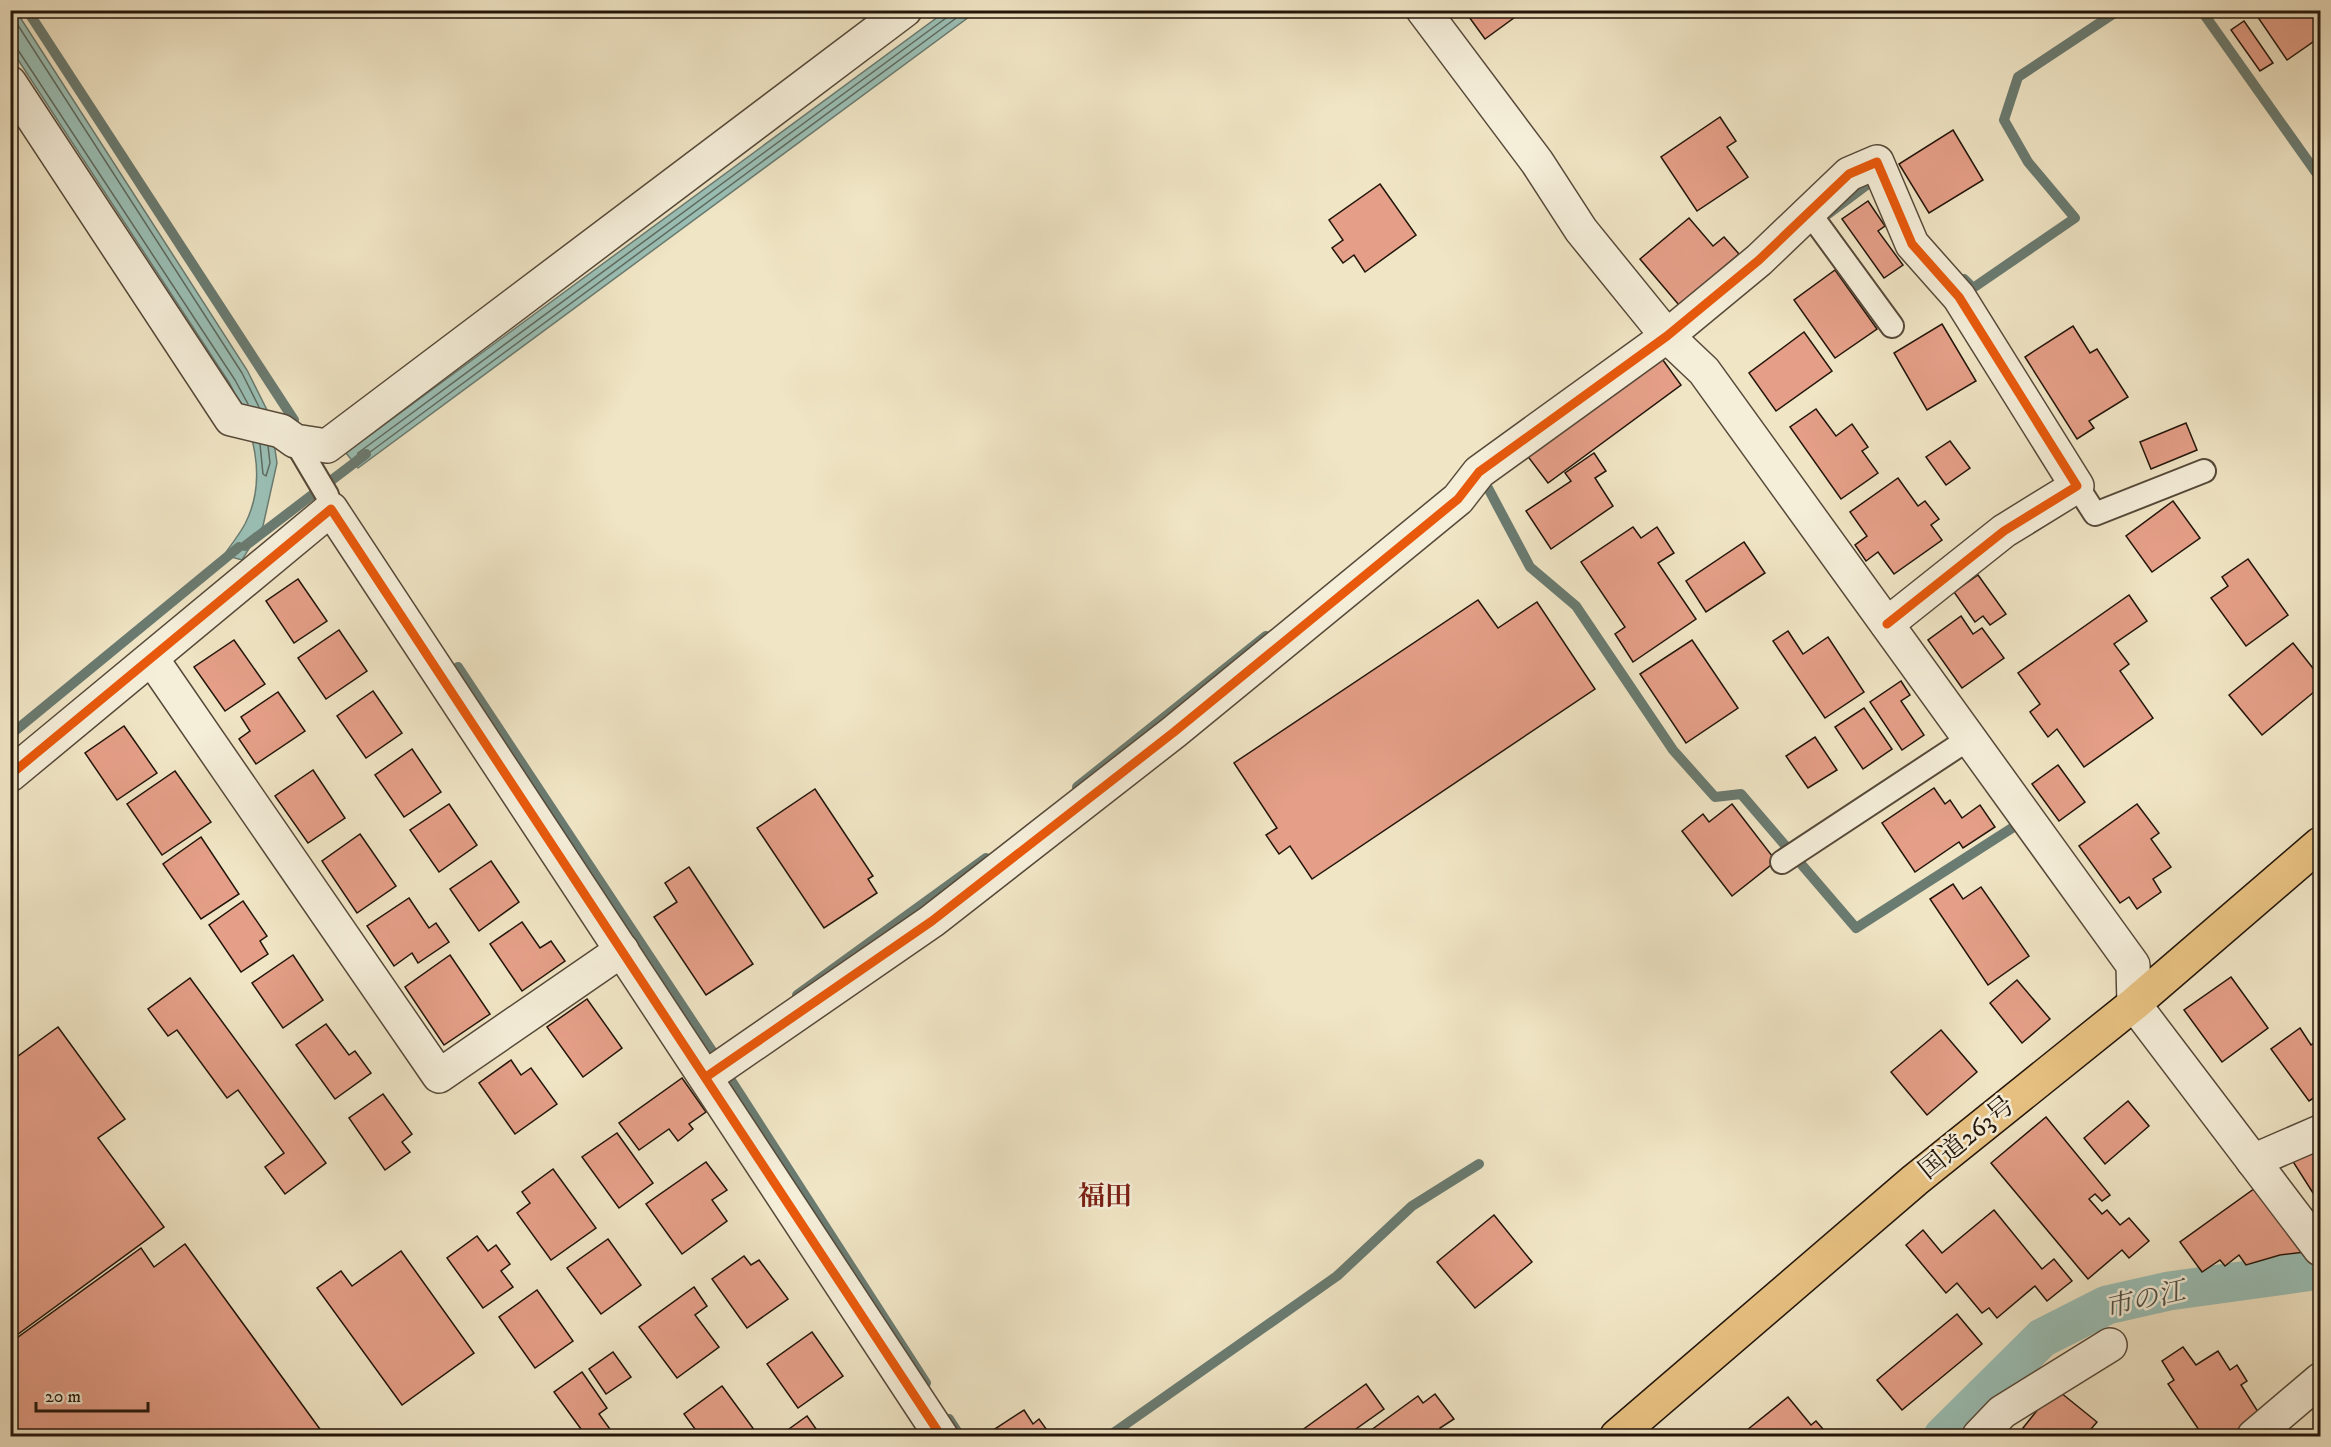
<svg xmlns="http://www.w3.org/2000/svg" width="2331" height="1447" font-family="'IM FELL DW Pica','Noto Serif JP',serif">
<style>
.water{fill:#9abfb5;stroke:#6a7b71;stroke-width:1.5}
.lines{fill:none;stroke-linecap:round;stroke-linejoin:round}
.shore{stroke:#5e6a60;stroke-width:1.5}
.stream{stroke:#6a7b71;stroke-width:10}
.canal{stroke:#9abfb5;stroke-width:39}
.building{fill:#e59f88;stroke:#23150a;stroke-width:1.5}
.lane-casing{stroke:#564939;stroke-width:26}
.street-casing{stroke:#564939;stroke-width:36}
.highway-casing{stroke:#23150a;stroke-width:36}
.lane{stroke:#f5eed9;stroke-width:22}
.street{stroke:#f5eed9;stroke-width:33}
.highway{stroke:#e8c282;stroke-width:33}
.cycleway-casing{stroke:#f5eed9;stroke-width:13}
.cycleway{stroke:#e8590c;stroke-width:9}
.labels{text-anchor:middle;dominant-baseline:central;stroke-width:5;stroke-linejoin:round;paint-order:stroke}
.street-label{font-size:26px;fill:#23150a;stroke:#f5eed9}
.neighbourhood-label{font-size:27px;font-weight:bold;fill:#7a1f14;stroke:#f5eed9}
.water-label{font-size:27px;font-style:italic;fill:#4d5046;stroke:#f5eed9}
</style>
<rect width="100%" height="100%" fill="#f0e5c5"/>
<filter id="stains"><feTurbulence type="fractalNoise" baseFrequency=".00333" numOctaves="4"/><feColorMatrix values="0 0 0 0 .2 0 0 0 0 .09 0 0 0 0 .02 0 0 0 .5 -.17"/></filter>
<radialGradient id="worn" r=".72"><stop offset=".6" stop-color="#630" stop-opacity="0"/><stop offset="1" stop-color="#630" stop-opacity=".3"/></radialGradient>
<g class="water">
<path d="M 10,11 L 16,11 L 247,370 L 270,416 L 277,463 L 263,526 L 242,560 L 224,555 C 231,545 239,535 245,524 C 269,477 252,427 230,384 L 11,49 Z"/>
<path d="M 946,11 L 977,11 L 358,468 L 346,453 Z"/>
</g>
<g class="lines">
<g class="shore">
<path d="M 11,10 L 12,16 L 242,373 L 259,407"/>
<path d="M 949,10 L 946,18 L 358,453 L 357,457 L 362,458 L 967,10"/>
<path d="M 10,46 L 18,50 L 235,380 L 248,404"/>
<path d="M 260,444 L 263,474 L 266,476 L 270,463 L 268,446"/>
</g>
<g class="stream">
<path d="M 27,10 L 294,420"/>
<path d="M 2201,10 L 2320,178"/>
<path d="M 1828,214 L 1876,178 L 1877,180"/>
<path d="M 1964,279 L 1973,288 L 2075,218 L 2028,162 L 2004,120 L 2018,77 L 2119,10"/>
<path d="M 1475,488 L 1488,488 L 1530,567 L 1576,606 L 1673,750 L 1715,797 L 1741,794 L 1856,928 L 2023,821"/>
<path d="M 245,546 L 366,454"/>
<path d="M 458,667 L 714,1054 L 926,1383"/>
<path d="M 10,735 L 239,547"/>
<path d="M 1077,787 L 1266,636"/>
<path d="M 797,995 L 986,858"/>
<path d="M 949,1419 L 960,1436"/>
<path d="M 1109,1436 L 1337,1276 L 1412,1206 L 1479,1164"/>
</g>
<path class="canal" d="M 1943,1436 L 2042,1338 L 2107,1305 L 2169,1291 L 2320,1270"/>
</g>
<g class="building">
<path d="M 1464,10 L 1521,10 L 1522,12 L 1485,39 Z"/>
<path d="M 2253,10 L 2320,10 L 2320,37 L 2287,60 Z"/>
<path d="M 2244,21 L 2273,63 L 2260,71 L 2231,30 Z"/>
<path d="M 1720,117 L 1736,141 L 1727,147 L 1748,177 L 1697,211 L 1661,157 Z"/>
<path d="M 1953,130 L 1983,180 L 1929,213 L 1899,164 Z"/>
<path d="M 1380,184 L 1416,235 L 1365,272 L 1354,255 L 1343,263 L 1332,248 L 1343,240 L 1329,220 Z"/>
<path d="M 1868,201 L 1885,226 L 1878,231 L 1903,265 L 1884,278 L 1842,219 Z"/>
<path d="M 1689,218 L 1713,246 L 1724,237 L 1739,254 L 1679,305 L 1640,259 Z"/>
<path d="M 1835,270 L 1877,329 L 1835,358 L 1794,300 Z"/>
<path d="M 1942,324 L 1976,381 L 1927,410 L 1894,353 Z"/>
<path d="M 2073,326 L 2090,353 L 2097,349 L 2128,397 L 2089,421 L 2094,428 L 2077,439 L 2025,357 Z"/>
<path d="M 1804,332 L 1832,371 L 1776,411 L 1749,373 Z"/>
<path d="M 1660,356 L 1681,385 L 1548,483 L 1526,454 Z"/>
<path d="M 1816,409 L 1836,436 L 1852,424 L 1868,447 L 1862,451 L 1878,473 L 1841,499 L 1790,427 Z"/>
<path d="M 2186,423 L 2197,450 L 2151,469 L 2140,442 Z"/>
<path d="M 1950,441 L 1970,468 L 1946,485 L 1926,457 Z"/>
<path d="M 1594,453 L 1606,471 L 1595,478 L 1613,506 L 1551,549 L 1526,511 L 1571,481 L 1565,473 Z"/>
<path d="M 1898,478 L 1918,506 L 1925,501 L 1939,519 L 1931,525 L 1942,540 L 1894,574 L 1878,552 L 1866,561 L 1855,545 L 1867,536 L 1850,512 Z"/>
<path d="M 2173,501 L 2200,538 L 2152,572 L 2126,536 Z"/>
<path d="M 1633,527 L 1641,538 L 1657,527 L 1674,553 L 1658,563 L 1696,619 L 1633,662 L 1615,634 L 1625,627 L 1581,562 Z"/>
<path d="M 1744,542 L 1765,573 L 1706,612 L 1686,581 Z"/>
<path d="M 2248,559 L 2288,615 L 2246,646 L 2211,598 L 2228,586 L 2222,577 Z"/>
<path d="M 1978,575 L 2006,614 L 1990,625 L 1983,616 L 1975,622 L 1954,592 Z"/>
<path d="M 298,579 L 327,621 L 294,643 L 266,601 Z"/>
<path d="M 2129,595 L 2147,621 L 2114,644 L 2129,664 L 2120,671 L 2153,718 L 2084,767 L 2057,729 L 2048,737 L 2030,712 L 2040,704 L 2018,673 Z"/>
<path d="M 1478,600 L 1498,628 L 1537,602 L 1595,689 L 1312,879 L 1290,846 L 1279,854 L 1266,835 L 1277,828 L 1234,763 Z"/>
<path d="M 1961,616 L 1973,634 L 1982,628 L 2004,658 L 1962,688 L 1928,640 Z"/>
<path d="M 339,630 L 367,671 L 326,699 L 298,658 Z"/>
<path d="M 1788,631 L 1803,654 L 1828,637 L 1864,692 L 1825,718 L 1773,641 Z"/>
<path d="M 234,640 L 265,684 L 225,711 L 194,667 Z"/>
<path d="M 1692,640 L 1738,708 L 1686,743 L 1640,674 Z"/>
<path d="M 2293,643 L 2320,677 L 2320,687 L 2262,735 L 2229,695 Z"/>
<path d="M 1901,681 L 1910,695 L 1901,701 L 1924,735 L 1902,750 L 1870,702 Z"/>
<path d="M 373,691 L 402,733 L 366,758 L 337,716 Z"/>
<path d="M 278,692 L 305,731 L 256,764 L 239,739 L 250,731 L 241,717 Z"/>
<path d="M 1864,708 L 1892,749 L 1863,769 L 1835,727 Z"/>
<path d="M 124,726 L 157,773 L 117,800 L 85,753 Z"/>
<path d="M 1815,737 L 1837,770 L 1808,788 L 1786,756 Z"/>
<path d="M 412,749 L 441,792 L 404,817 L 375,775 Z"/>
<path d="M 2058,765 L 2085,802 L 2059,821 L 2032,784 Z"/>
<path d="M 313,770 L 345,818 L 308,843 L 275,796 Z"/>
<path d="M 175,771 L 211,822 L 162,855 L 127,804 Z"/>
<path d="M 1934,788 L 1945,804 L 1950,800 L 1962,818 L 1980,805 L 1995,827 L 1963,848 L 1959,842 L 1915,872 L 1882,823 Z"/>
<path d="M 815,789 L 873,876 L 868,879 L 877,893 L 824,928 L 757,828 Z"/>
<path d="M 449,804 L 477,845 L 439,872 L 410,830 Z"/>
<path d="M 1732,804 L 1776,861 L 1732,896 L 1682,831 L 1703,814 L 1709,822 Z"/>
<path d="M 2137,804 L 2159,833 L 2151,839 L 2171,867 L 2153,879 L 2161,892 L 2137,909 L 2129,897 L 2120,903 L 2079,846 Z"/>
<path d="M 360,834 L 396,886 L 357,913 L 322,861 Z"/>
<path d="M 201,837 L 239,894 L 201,919 L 163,864 Z"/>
<path d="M 491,861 L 519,902 L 479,931 L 450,889 Z"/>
<path d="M 689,867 L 753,964 L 706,995 L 654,917 L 677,902 L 665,883 Z"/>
<path d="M 1953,884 L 1963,899 L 1981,887 L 2029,956 L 1988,985 L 1930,899 Z"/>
<path d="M 409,898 L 429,928 L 436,923 L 449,942 L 418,963 L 412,953 L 394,966 L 367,926 Z"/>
<path d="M 243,901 L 267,936 L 260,941 L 268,954 L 241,972 L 209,925 Z"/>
<path d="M 522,922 L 540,948 L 551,941 L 565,961 L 522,991 L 490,944 Z"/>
<path d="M 293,955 L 323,1000 L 283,1028 L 252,983 Z"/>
<path d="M 450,955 L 490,1014 L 444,1045 L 405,987 Z"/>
<path d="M 2231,977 L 2268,1028 L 2222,1062 L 2184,1010 Z"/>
<path d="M 190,978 L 326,1163 L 285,1194 L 265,1167 L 284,1153 L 238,1090 L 227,1098 L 177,1030 L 168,1036 L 148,1009 Z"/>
<path d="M 2017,980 L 2050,1019 L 2022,1043 L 1990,1003 Z"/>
<path d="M 587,999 L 622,1048 L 583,1077 L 547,1027 Z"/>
<path d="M 326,1024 L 349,1055 L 355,1051 L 371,1073 L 335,1099 L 296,1045 Z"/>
<path d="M 58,1027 L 125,1119 L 98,1138 L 164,1227 L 10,1340 L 10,1062 Z"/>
<path d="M 2300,1028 L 2311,1045 L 2320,1038 L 2320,1094 L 2309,1101 L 2271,1049 Z"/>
<path d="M 1941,1030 L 1977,1072 L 1927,1115 L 1891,1072 Z"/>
<path d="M 511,1060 L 521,1075 L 531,1068 L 557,1104 L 515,1134 L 479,1083 Z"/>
<path d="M 682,1078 L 706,1112 L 689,1124 L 693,1129 L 678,1141 L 669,1129 L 639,1150 L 619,1123 Z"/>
<path d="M 383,1094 L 412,1134 L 402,1142 L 410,1152 L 385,1170 L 349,1118 Z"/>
<path d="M 2128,1101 L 2149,1126 L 2105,1164 L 2084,1138 Z"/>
<path d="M 2046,1117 L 2110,1195 L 2102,1201 L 2095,1194 L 2089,1199 L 2102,1214 L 2107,1210 L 2120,1225 L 2129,1218 L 2149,1241 L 2129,1258 L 2122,1250 L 2088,1279 L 1991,1163 Z"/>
<path d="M 617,1133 L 653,1183 L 619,1208 L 582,1157 Z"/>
<path d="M 2320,1146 L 2320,1188 L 2313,1193 L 2290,1157 Z"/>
<path d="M 706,1162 L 727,1190 L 712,1200 L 727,1221 L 682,1254 L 646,1204 Z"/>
<path d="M 553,1169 L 596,1228 L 551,1260 L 517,1213 L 530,1203 L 522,1192 Z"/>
<path d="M 2258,1186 L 2306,1252 L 2280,1255 L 2246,1265 L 2239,1255 L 2225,1266 L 2220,1260 L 2202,1272 L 2180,1242 Z"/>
<path d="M 1994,1210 L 2042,1269 L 2054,1259 L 2072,1281 L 2047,1301 L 2035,1286 L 1997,1318 L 1989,1308 L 1982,1313 L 1957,1283 L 1946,1293 L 1906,1245 L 1923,1230 L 1942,1253 Z"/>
<path d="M 1494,1215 L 1532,1262 L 1475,1308 L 1437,1262 Z"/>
<path d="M 477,1236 L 488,1251 L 496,1245 L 510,1264 L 501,1271 L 513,1287 L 483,1308 L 447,1258 Z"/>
<path d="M 608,1239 L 641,1285 L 601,1314 L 567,1268 Z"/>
<path d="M 185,1244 L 325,1436 L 10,1436 L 10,1343 L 141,1248 L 154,1267 Z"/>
<path d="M 401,1251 L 474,1353 L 402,1405 L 317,1288 L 341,1271 L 352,1286 Z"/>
<path d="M 744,1256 L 751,1265 L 759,1260 L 788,1299 L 747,1328 L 712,1279 Z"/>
<path d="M 694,1287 L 707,1306 L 695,1315 L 719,1347 L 677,1378 L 639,1327 Z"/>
<path d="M 537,1290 L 573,1341 L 535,1368 L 499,1317 Z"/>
<path d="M 1957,1314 L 1982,1344 L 1902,1410 L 1877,1380 Z"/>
<path d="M 812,1332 L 843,1376 L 798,1408 L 767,1364 Z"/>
<path d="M 2183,1347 L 2196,1365 L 2218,1351 L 2230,1370 L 2237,1365 L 2247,1381 L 2241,1385 L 2260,1415 L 2228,1436 L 2203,1436 L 2168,1384 L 2174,1380 L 2162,1361 Z"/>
<path d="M 613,1352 L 631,1377 L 606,1394 L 589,1369 Z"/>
<path d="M 582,1372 L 607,1408 L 599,1414 L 612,1432 L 605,1436 L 586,1436 L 554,1392 Z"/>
<path d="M 1366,1384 L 1384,1409 L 1346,1436 L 1294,1436 Z"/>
<path d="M 722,1386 L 758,1435 L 755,1436 L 700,1436 L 684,1414 Z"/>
<path d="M 2055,1388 L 2097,1422 L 2085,1436 L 2033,1436 L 2023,1428 Z"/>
<path d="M 1435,1394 L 1454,1419 L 1440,1428 L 1444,1436 L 1363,1436 L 1418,1396 L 1423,1403 Z"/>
<path d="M 1788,1397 L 1811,1425 L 1816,1421 L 1829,1436 L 1752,1436 L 1747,1430 Z"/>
<path d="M 1024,1410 L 1033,1424 L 1039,1419 L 1049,1433 L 1043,1436 L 984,1436 Z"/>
<path d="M 807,1416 L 821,1436 L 784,1436 L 782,1434 Z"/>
</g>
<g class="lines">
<defs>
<g id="lane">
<path d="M 1808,211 L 1892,326"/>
<path d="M 295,441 L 327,495 L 331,509"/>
<path d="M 2077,486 L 2095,514 L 2204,471"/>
<path d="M 1782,862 L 1970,738"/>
</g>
<g id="street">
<path d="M 1423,10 L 1537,162 L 1581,230 L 1667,336 L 1704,371 L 2133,965 L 2134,1004 L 2320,1249"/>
<path d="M 10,83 L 231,419 L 281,431 L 295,441 L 327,446 L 905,10"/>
<path d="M 152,659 L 439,1076 L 622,950"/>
<path d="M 10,775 L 331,509 L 941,1436"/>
<path d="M 706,1077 L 932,921 L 1174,732 L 1458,499 L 1479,472 L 1667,336 L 1759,260 L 1849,174 L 1877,162 L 1912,244 L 1959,297 L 2077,486 L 2004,531 L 1887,624"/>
<path d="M 2253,1161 L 2320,1132"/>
<path d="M 1979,1436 L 2002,1412 L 2110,1345"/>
<path d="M 2254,1436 L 2320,1380"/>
</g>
<path id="highway" d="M 1617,1436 L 1915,1180 L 2134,1004 L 2320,844"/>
</defs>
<use href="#lane" class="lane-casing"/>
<use href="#street" class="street-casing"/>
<use href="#highway" class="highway-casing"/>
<use href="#lane" class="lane"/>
<use href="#street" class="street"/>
<use href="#highway" class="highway"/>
<defs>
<g id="cycleway">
<path d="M 10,775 L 331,509 L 941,1436"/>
<path d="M 706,1077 L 932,921 L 1174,732 L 1458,499 L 1479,472 L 1667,336 L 1759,260 L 1849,174 L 1877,162 L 1912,244 L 1959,297 L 2077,486 L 2004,531 L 1887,624"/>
</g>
</defs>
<use href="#cycleway" class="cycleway-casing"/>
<use href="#cycleway" class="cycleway"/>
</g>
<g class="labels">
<g class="street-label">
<text transform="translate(1967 1138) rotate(-39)">国道263号</text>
</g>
<g class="neighbourhood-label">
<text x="1105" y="1197">福田</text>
</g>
<g class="water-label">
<text transform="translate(2145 1300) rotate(-13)">市の江</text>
</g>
</g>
<rect width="2331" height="1447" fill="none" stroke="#f0e5c5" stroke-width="36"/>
<rect x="12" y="12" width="2307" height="1423" fill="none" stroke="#23150a" stroke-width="3"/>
<rect x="18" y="18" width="2295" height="1411" fill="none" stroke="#23150a" stroke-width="1.5"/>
<path d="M36 1402v9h112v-9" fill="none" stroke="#23150a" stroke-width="3"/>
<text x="45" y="1402" font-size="18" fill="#23150a" stroke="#f5eed9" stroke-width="4.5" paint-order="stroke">20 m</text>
<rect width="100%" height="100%" filter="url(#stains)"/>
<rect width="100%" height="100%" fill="url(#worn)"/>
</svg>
